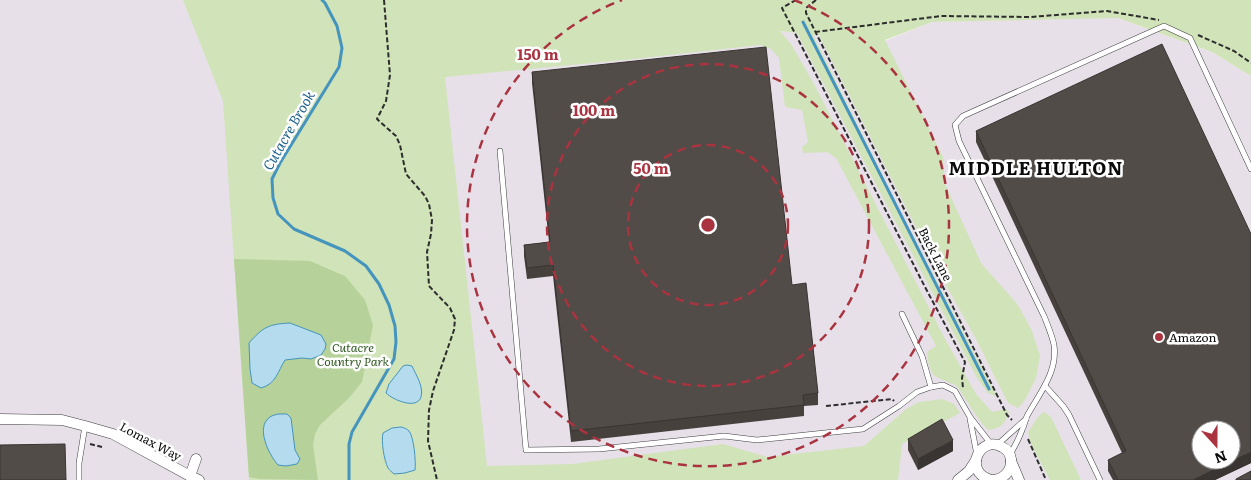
<svg xmlns="http://www.w3.org/2000/svg" width="1251" height="480" font-family="Literata,serif">
<style>
.industrial{fill:#e7e0e9;fill-rule:evenodd}
.green{fill:#d1e3b9}
.forest{fill:#b6d29a}
.water{fill:#b5dcee;stroke:#4494bd}
.lines{fill:none;stroke-linecap:round;stroke-linejoin:round}
.stream{stroke:#4494bd;stroke-width:3}
.lane-casing{stroke:#3e3e3e;stroke-width:6}
.street-casing{stroke:#3e3e3e;stroke-width:11}
.path{stroke:#2d2d2d;stroke-width:2;stroke-dasharray:5 2.5;stroke-linecap:butt}
.lane{stroke:#fff;stroke-width:5}
.street{stroke:#fff;stroke-width:10}
.wall{fill:#47413e}
.shaded-wall{fill:#393532}
.building{fill:#524c48;stroke:#393532;fill-rule:evenodd}
.ring{fill:none;stroke:#aa3340;stroke-width:2.5;stroke-dasharray:9 6}
.poi-dot{fill:#aa3340;stroke:#fff;stroke-width:2}
.labels{text-anchor:middle;dominant-baseline:central;stroke-width:5;stroke-linejoin:round;paint-order:stroke}
.street-label{font-size:12px;fill:#0b0b0b;stroke:#fff}
.poi-label{font-size:12px;fill:#0b0b0b;stroke:#fff;text-anchor:start}
.park-label{font-size:12px;font-style:italic;fill:#325a23;stroke:#fff}
.water-label{font-size:14px;font-style:italic;fill:#23658e;stroke:#fff}
.district-label{font-size:18px;font-weight:bold;letter-spacing:1px;fill:#0b0b0b;stroke:#fff}
.centre{fill:#aa3340;stroke:#fff;stroke-width:2.5}
.ring-label{font-size:15px;text-anchor:middle;font-weight:bold;fill:#aa3340;stroke:#fff;stroke-width:5;stroke-linejoin:round;paint-order:stroke}
</style>
<rect width="100%" height="100%" fill="#fdf8eb"/>
<g class="industrial">
<path d="M 0,0 L 218,0 L 259,480 L 0,480 Z"/>
<path d="M 1096,18 L 1118,18 L 1212,52 L 1251,76 L 1251,480 L 479,480 L 431,42 L 779,31 L 882,42 L 932,22 ZM 1201,430 L 1231,430 L 1231,460 L 1201,460 Z"/>
</g>
<g class="green">
<path d="M 183,0 L 1251,0 L 1251,76 L 1212,52 L 1118,18 L 932,22 L 885,40 L 943,157 L 945,184 L 981,263 L 1018,305 L 1032,331 L 1040,356 L 1036,378 L 1025,400 L 1018,408 L 1008,403 L 976,339 L 939,273 L 819,35 L 813,35 L 897,205 L 997,397 L 988,393 L 977,378 L 797,33 L 780,31 L 791,44 L 814,84 L 945,339 L 976,394 L 992,412 L 1006,409 L 1009,413 C 1004,425 1001,428 988,430 L 980,421 L 957,386 L 934,376 L 929,366 L 927,352 L 936,346 L 836,158 L 827,152 L 803,153 L 802,147 L 808,142 L 802,110 L 785,107 L 779,58 L 771,49 L 760,45 L 625,60 L 445,77 L 487,466 L 572,464 L 723,444 L 767,457 L 864,446 L 906,409 L 919,402 L 942,399 L 954,404 L 960,413 L 902,444 L 898,480 L 249,480 L 223,101 Z"/>
<path d="M 1044,412 L 1051,417 L 1081,480 L 1050,480 L 1031,444 L 1028,432 L 1038,417 Z"/>
</g>
<path class="forest" d="M 234,259 L 310,261 L 345,276 L 365,300 L 373,325 L 362,382 L 349,398 L 320,425 L 315,434 L 313,445 L 318,480 L 259,479 L 249,477 Z"/>
<g class="water">
<path d="M 290,323 L 321,335 L 326,344 L 325,349 L 321,355 L 311,359 L 302,358 L 285,360 C 278,371 276,384 261,388 L 252,383 L 250,369 L 249,343 C 263,327 269,324 290,323 Z"/>
<path d="M 407,365 L 412,366 C 416,375 424,387 421,397 C 417,410 393,400 386,393 L 389,384 L 403,366 Z"/>
<path d="M 278,414 L 287,414 L 291,418 L 295,450 L 300,459 L 297,464 L 286,466 L 278,465 C 269,455 255,427 270,417 C 273,415 275,415 278,414 Z"/>
<path d="M 401,427 C 405,428 407,429 409,431 C 414,437 416,462 415,470 L 405,473 L 394,474 C 391,471 390,471 388,468 C 384,460 381,441 383,433 L 392,428 Z"/>
</g>
<g class="lines">
<g class="stream">
<path d="M 322,0 L 325,3 L 337,26 L 342,48 L 339,67 L 280,163 L 272,179 L 273,198 L 278,214 L 294,229 L 345,251 L 366,266 L 379,284 L 389,305 L 395,326 L 396,342 L 394,359 L 352,432 L 349,444 L 349,480"/>
<path d="M 803,22 L 989,389"/>
</g>
<defs>
<g id="lane">
<path d="M 500,151 L 526,450 L 599,449 L 724,436 L 757,440 L 863,429 L 899,406 L 917,392 L 931,387 L 943,385 L 955,391 L 970,417 L 991,444"/>
<path d="M 902,314 L 922,356 L 931,387"/>
<path d="M 1045,386 L 1063,406 L 1069,415 L 1100,480"/>
<path d="M 970,419 L 977,455"/>
<path d="M 997,445 L 1026,419"/>
<path d="M 1010,455 C 1014,447 1019,439 1022,430 C 1024,426 1025,421 1027,416 C 1039,394 1058,372 1054,345 C 1052,335 1048,326 1044,316 L 959,141 L 955,125 L 963,116 L 1164,26 L 1190,38 L 1251,169"/>
<path d="M 79,480 L 79,463 L 85,426"/>
</g>
<g id="street">
<path d="M 0,419 L 62,420 L 85,426 L 113,434 L 190,476 L 199,480"/>
<path d="M 1011,461 L 1019,480"/>
<path d="M 190,476 L 196,459"/>
<path d="M 958,480 L 969,471 L 976,460"/>
<path d="M 991,480 C 962,472 980,434 1002,447 C 1007,449 1010,454 1011,459 C 1012,471 1004,479 993,480"/>
</g>
</defs>
<use href="#lane" class="lane-casing"/>
<use href="#street" class="street-casing"/>
<g class="path">
<path d="M 384,0 L 390,75 L 386,101 L 377,119 L 396,136 L 400,145 L 406,174 L 425,196 L 429,204 L 432,220 L 431,234 L 427,252 L 429,286 L 450,308 L 455,319 L 454,330 L 433,391 L 429,410 L 428,441 L 437,480"/>
<path d="M 796,0 L 782,8 L 925,287 L 965,362 L 962,378 L 963,388"/>
<path d="M 816,0 L 806,8 L 806,13 L 1007,415 L 1012,420"/>
<path d="M 815,32 L 941,16 L 1030,17 L 1107,11 L 1159,20"/>
<path d="M 1198,35 L 1234,51 L 1251,63"/>
<path d="M 826,406 L 892,399 L 894,401"/>
<path d="M 1028,439 L 1046,480"/>
<path d="M 90,444 L 102,447"/>
</g>
<use href="#lane" class="lane"/>
<use href="#street" class="street"/>
</g>
<g class="wall">
<path d="M 532,72 L 792,285 L 818,393 L 818,405 L 804,406 L 804,416 L 571,442 L 553,276 L 527,279 L 524,256 L 524,245 L 549,242 L 532,83 Z"/>
<path d="M 976,131 L 1251,463 L 1215,480 L 1113,480 L 1108,471 L 1108,460 L 1122,453 L 976,142 Z"/>
<path d="M 908,439 L 953,451 L 918,470 L 908,450 Z"/>
</g>
<g class="shaded-wall">
<path d="M 953,440 L 953,451 L 918,470 L 918,459 Z"/>
<path d="M 1251,452 L 1251,463 L 1215,480 L 1192,480 Z"/>
</g>
<g class="building">
<path d="M 1162,44 L 1251,234 L 1251,452 L 1193,480 L 1118,480 L 1108,460 L 1126,451 L 976,131 ZM 1201,430 L 1231,430 L 1231,460 L 1201,460 Z"/>
<path d="M 766,47 L 792,285 L 806,283 L 818,393 L 803,395 L 804,405 L 571,431 L 553,265 L 527,268 L 524,245 L 550,242 L 532,72 Z"/>
<path d="M 942,419 L 953,440 L 918,459 L 908,439 Z"/>
<path d="M 65,444 L 66,480 L 0,480 L 0,445 Z"/>
<path d="M 1251,471 L 1251,480 L 1236,480 L 1236,479 Z"/>
</g>
<g class="ring">
<circle cx="708" cy="225" r="80"/>
<circle cx="708" cy="225" r="161"/>
<path d="M794 0A241 241 0 1 1 622 0"/>
</g>
<circle class="poi-dot" cx="1159" cy="337" r="5"/>
<g class="labels">
<g class="street-label">
<text transform="translate(936 254) rotate(63)">Back Lane</text>
<text transform="translate(151 441) rotate(28)">Lomax Way</text>
</g>
<g class="poi-label">
<text x="1169" y="337">Amazon</text>
</g>
<g class="park-label">
<text x="353" y="347">Cutacre<tspan x="353" dy="14">Country Park</tspan></text>
</g>
<g class="water-label">
<text transform="translate(288 130) rotate(-60)">Cutacre Brook</text>
</g>
<g class="district-label">
<text x="1036" y="167">MIDDLE HULTON</text>
</g>
</g>
<circle cx="708" cy="225" r="8" class="centre"/>
<g class="ring-label">
<text x="538" y="60">150 m</text>
<text x="594" y="116">100 m</text>
<text x="651" y="174">50 m</text>
</g>
<g transform="translate(1216 445) rotate(159)"><circle r="24" fill="#ffffff" stroke="#9d9d9d"/>
<path d="M0-4L9 19L0 12L-9 19Z" fill="#aa3340"/>
<text y="-8" font-size="14" font-weight="bold" text-anchor="middle" fill="#0b0b0b">N</text>
</g>
</svg>
